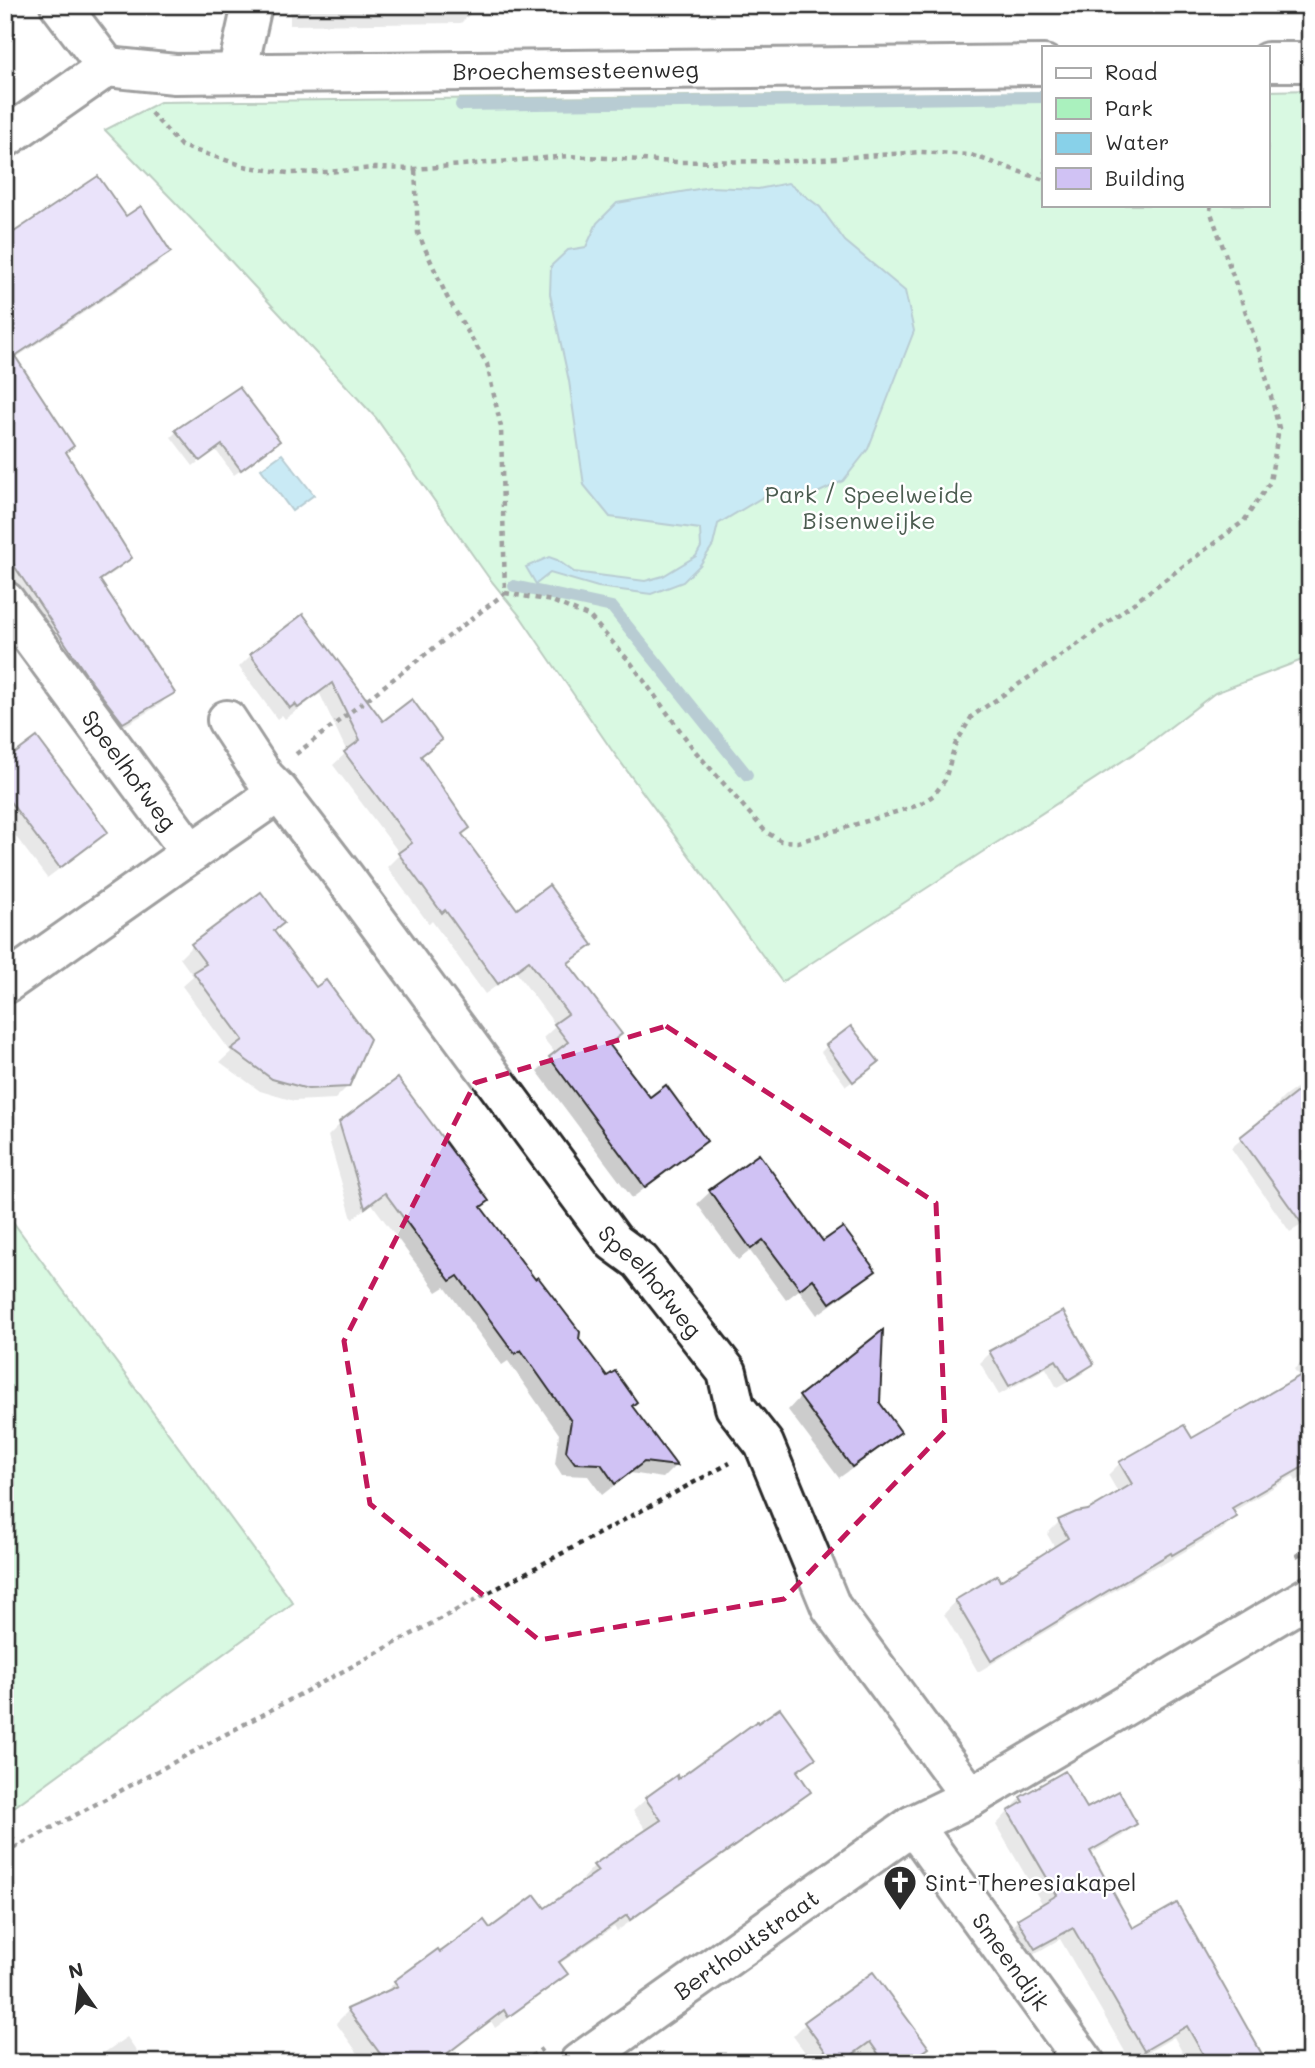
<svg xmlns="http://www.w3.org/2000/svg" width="1315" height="2068" font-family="Mali,sans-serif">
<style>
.green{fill:#aaf1be;stroke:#6a8e74;stroke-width:2}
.water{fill:#88d1e9;stroke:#638f9d;stroke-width:2}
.shadow{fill:#0003}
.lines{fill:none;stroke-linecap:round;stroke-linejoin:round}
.stream{stroke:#638f9d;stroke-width:12}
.building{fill:#d0c2f4;stroke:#2b2b2b;stroke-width:2}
.minor-casing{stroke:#2b2b2b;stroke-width:44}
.path{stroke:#2b2b2b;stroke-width:4.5;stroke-dasharray:5 5;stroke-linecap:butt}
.minor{stroke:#fff;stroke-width:38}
.marked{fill:none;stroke:#c2185b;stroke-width:5;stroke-dasharray:14 9;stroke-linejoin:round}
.labels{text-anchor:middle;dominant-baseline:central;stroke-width:5;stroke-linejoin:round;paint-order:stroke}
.street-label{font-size:23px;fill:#2b2b2b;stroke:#fff}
.park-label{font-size:23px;fill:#4b5c50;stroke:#fff}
.poi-label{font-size:23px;fill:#2b2b2b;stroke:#fff;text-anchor:start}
</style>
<rect width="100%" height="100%" fill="#fff"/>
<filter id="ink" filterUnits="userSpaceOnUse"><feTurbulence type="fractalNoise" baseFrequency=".0143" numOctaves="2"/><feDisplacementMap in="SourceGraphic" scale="14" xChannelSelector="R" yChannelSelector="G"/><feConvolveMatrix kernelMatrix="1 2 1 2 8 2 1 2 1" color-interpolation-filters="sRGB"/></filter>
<g filter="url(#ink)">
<g class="green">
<path d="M 1310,90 L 1310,657 L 1215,693 L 1144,747 L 782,982 L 611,749 L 520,616 L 489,578 L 376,418 L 203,231 L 105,130 L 160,102 L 1044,92 L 1044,205 L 1268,205 L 1268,91 Z"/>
<path d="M 5,1211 L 293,1603 L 14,1807 L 5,1794 Z"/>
</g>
<g class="water">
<path d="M 788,183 L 820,207 L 845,241 L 905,291 L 914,331 L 868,449 L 843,481 L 811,496 L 768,494 L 718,524 L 713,545 L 700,565 L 683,582 L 651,594 L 598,587 L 550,573 L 536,584 L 526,567 L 549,557 L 557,560 L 574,572 L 645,581 L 663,576 L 696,556 L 701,547 L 700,529 L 610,517 L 584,485 L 569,381 L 550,294 L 551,266 L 568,250 L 586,247 L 597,223 L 617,203 L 710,187 L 758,189 Z"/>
<path d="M 282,454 L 314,495 L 292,511 L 261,469 Z"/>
</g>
<g class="shadow">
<path d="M 290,5 L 479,5 L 461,23 L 290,25 Z"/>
<path d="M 1096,5 L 1111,5 L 1101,12 Z"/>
<path d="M 125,219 L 169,252 L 157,264 L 14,359 L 72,446 L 65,453 L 130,558 L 119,569 L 100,582 L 172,692 L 161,704 L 111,734 L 78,690 L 5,582 L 5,241 Z"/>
<path d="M 177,431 L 272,447 L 234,475 L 215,449 L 193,466 L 171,437 Z"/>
<path d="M 303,616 L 383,723 L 440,740 L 420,758 L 461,835 L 517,911 L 591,945 L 568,965 L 619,1034 L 608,1046 L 650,1099 L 705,1141 L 692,1153 L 632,1198 L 537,1071 L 556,1054 L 543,1038 L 556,1026 L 516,972 L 485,994 L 432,921 L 429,924 L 387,867 L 400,854 L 333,765 L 347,752 L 320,694 L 285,719 L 282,715 L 277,719 L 239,667 L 251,655 Z"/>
<path d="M 5,693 L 16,755 L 106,831 L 94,843 L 47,878 L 5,822 Z"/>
<path d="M 260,895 L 273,932 L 348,1086 L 335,1099 L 294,1101 L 260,1091 L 220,1062 L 231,1052 L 182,986 L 193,976 L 180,958 L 192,946 Z"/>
<path d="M 827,1046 L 871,1068 L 846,1086 L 821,1052 Z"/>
<path d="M 1310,1078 L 1310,1220 L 1290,1232 L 1231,1148 L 1277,1110 L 1274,1107 L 1284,1097 Z"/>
<path d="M 341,1123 L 480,1208 L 675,1466 L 663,1478 L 630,1473 L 602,1495 L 588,1476 L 562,1475 L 555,1464 L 559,1434 L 508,1361 L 502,1365 L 445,1287 L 437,1292 L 372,1204 L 352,1219 L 328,1136 Z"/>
<path d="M 758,1156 L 823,1243 L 873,1270 L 861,1283 L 817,1315 L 799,1290 L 786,1300 L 750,1251 L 738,1260 L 697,1204 L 710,1192 Z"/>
<path d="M 1063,1313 L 1092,1364 L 1082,1374 L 1057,1388 L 1046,1368 L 999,1395 L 980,1363 L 990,1353 Z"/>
<path d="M 1310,1355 L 1310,1473 L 1296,1481 L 1293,1476 L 1232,1512 L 1235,1517 L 1223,1529 L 1160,1566 L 1159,1564 L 978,1672 L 944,1614 L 956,1601 L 1000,1583 L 1055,1548 L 1047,1534 L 1059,1522 L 1089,1512 L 1119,1494 L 1108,1475 L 1120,1463 L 1191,1440 L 1300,1378 L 1294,1369 Z"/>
<path d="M 800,1397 L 878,1403 L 899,1432 L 886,1444 L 839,1478 L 788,1410 Z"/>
<path d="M 813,1758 L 796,1773 L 809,1791 L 796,1804 L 617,1931 L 614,1927 L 559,1964 L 566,1974 L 553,1986 L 495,2028 L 491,2021 L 435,2063 L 365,2063 L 336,2023 L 348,2011 L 382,1995 L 395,1982 L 439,1954 L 490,1930 L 544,1911 L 585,1882 L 582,1879 L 594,1866 L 647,1831 L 633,1811 L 646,1799 L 676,1782 Z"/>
<path d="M 1021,1798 L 1086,1810 L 1135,1824 L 1122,1836 L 1090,1854 L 1132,1930 L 1251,2038 L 1253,2036 L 1268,2063 L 1188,2063 L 1174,2037 L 1131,2062 L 1060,1939 L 1022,1961 L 1006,1933 L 1018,1920 L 1043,1905 L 996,1825 Z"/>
<path d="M 805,2024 L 927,2048 L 911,2063 L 863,2063 L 857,2053 L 843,2063 L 813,2063 L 793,2036 Z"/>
<path d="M 127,2037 L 145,2063 L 92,2062 L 98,2057 Z"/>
</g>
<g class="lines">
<g class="stream">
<path d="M 461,105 L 1044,97"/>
<path d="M 514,586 L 612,607 L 747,775"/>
</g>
</g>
<g class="building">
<path d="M 98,176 L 126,216 L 141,206 L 171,252 L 15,356 L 74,446 L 66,452 L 132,558 L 100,580 L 175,693 L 123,723 L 89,679 L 5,552 L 5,238 Z"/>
<path d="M 239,387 L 280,441 L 241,470 L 222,445 L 200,461 L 175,430 Z"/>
<path d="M 303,614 L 383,721 L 412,699 L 442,740 L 421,756 L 470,828 L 462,834 L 517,909 L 549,885 L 593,945 L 568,963 L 622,1034 L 609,1044 L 650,1097 L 666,1085 L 707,1141 L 645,1187 L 549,1057 L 568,1042 L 554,1024 L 568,1014 L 529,961 L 498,984 L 445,910 L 442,913 L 398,853 L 412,843 L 344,752 L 360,740 L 332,683 L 298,708 L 295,704 L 290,708 L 250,654 Z"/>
<path d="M 37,737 L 108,832 L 60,868 L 5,795 L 5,761 Z"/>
<path d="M 261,892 L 284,923 L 274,931 L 316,987 L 326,980 L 370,1039 L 349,1087 L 308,1089 L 272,1079 L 231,1049 L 243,1040 L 193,972 L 206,964 L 191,944 Z"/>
<path d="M 851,1026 L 879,1062 L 853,1082 L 826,1045 Z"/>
<path d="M 398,1078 L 489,1201 L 481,1207 L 535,1279 L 538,1277 L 580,1332 L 579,1339 L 607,1376 L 615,1371 L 637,1402 L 632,1406 L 677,1466 L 644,1462 L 615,1484 L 601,1464 L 575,1463 L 566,1451 L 571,1421 L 521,1350 L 515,1354 L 458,1276 L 450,1281 L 385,1193 L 365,1208 L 339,1122 Z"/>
<path d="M 1310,1082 L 1310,1235 L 1240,1137 Z"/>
<path d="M 759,1154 L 823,1241 L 843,1227 L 876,1271 L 830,1303 L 813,1279 L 800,1289 L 763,1240 L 751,1249 L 709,1190 Z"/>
<path d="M 1063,1311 L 1094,1364 L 1068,1380 L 1056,1360 L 1009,1386 L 989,1351 Z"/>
<path d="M 883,1330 L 880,1403 L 901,1432 L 852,1467 L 799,1396 Z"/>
<path d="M 1310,1370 L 1310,1463 L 1232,1508 L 1237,1517 L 1172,1555 L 1171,1553 L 991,1661 L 955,1600 L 997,1575 L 1000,1581 L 1068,1538 L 1058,1520 L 1076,1512 L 1088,1510 L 1132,1484 L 1119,1462 L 1184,1425 L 1192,1438 Z"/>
<path d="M 780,1708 L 816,1758 L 797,1771 L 811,1792 L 630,1920 L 627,1915 L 559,1962 L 568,1974 L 508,2017 L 504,2010 L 435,2063 L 387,2063 L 347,2009 L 398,1986 L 394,1981 L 438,1949 L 440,1952 L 484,1920 L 490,1928 L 535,1895 L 545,1908 L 598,1871 L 593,1865 L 661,1820 L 645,1798 L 677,1775 L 678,1779 L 757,1721 L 758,1723 Z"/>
<path d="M 1065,1771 L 1087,1808 L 1119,1791 L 1137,1824 L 1090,1851 L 1133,1928 L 1177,1903 L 1267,2063 L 1208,2063 L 1187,2026 L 1144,2051 L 1073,1928 L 1035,1949 L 1017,1919 L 1057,1895 L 1008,1811 L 1023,1802 L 1020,1797 Z"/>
<path d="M 873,1972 L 929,2048 L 907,2063 L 885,2063 L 870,2042 L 841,2063 L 834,2063 L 804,2022 Z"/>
</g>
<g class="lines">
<defs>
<g id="minor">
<path d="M 60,5 L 107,67"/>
<path d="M 1268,62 L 1310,62"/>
<path id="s1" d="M 107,67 L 175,74 L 1044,65"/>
<path d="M 237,73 L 252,5"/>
<path d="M 5,138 L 107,67"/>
<path id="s2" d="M 5,601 L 191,853 L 279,792"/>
<path id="s3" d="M 227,720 L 265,778 L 279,792 L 345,878 L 614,1242 L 640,1261 L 727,1372 L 735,1407 L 764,1444 L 831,1607 L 971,1797"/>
<path d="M 5,984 L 191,853"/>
<path id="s4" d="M 913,1825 L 1085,2063"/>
<path id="s5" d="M 579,2063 L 913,1825 L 971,1797 L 1310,1596"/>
</g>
</defs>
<use href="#minor" class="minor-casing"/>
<g class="path">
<path d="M 151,113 L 181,146 L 248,167 L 288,173 L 327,172 L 374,168 L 415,169 L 569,156 L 677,162 L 795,161 L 921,152 L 971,155 L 1044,180"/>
<path d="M 505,593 L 552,601 L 590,617 L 631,663 L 695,751 L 766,832 L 781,841 L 798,842 L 919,805 L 934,795 L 945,780 L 955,745 L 972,716 L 1084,640 L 1244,521 L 1270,482 L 1279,428 L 1260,353 L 1210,210 L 1211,205"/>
<path d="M 296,754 L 505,593 L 501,427 L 487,364 L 447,297 L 418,233 L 415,169"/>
<path d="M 1296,1556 L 1310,1548"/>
<path d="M 5,1828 L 18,1846"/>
<path d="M 5,1853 L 730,1463"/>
<path d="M 523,2063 L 542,2049"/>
</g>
<use href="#minor" class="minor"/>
</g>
</g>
<path d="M0 0H1315V2068H0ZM 666,1026 L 936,1203 L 945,1431 L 784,1599 L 539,1640 L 370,1504 L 344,1341 L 475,1083 Z" fill="#fff" fill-opacity=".55" fill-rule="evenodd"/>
<path class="marked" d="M 666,1026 L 936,1203 L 945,1431 L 784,1599 L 539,1640 L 370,1504 L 344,1341 L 475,1083 Z"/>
<defs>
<symbol id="church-pin" viewBox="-11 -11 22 30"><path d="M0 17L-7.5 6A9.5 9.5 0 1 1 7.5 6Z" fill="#2b2b2b" stroke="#fff"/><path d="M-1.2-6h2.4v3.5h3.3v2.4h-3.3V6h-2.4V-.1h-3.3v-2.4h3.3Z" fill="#fff"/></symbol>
</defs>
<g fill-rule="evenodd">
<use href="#church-pin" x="881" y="1863" width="38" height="52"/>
</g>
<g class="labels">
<g class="street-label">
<text stroke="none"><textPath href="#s1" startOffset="469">Broechemsesteenweg</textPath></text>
<text stroke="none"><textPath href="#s2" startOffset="210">Speelhofweg</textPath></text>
<text stroke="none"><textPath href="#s3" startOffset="704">Speelhofweg</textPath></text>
<text stroke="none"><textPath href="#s5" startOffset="205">Berthoutstraat</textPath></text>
<text stroke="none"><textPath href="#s4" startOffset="168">Smeendijk</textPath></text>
</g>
<g class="park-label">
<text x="869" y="494">Park / Speelweide<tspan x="869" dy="26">Bisenweijke</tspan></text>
</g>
<g class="poi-label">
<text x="925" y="1882">Sint-Theresiakapel</text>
</g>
</g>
<rect width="1315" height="2068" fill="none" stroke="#fff" stroke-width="28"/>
<rect x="14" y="14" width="1287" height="2040" fill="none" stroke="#2b2b2b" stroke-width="2.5" filter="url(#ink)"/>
<rect x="1042" y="46" width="228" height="161" fill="#ffffff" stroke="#aaaaaa" stroke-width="2"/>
<rect x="1056" y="68" width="35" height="10" fill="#ffffff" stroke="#aaaaaa" stroke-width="2"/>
<text x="1105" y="80" font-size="21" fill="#2b2b2b">Road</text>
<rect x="1056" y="98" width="35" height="21" fill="#aaf1be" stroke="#aaaaaa" stroke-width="2"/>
<text x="1105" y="116" font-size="21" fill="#2b2b2b">Park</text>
<rect x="1056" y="133" width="35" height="21" fill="#88d1e9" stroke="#aaaaaa" stroke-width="2"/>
<text x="1105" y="150" font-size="21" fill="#2b2b2b">Water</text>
<rect x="1056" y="168" width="35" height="21" fill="#d0c2f4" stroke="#aaaaaa" stroke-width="2"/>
<text x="1105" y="186" font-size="21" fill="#2b2b2b">Building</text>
<g transform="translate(80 1987) rotate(346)" stroke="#ffffff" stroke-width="5" paint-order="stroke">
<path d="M0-5L12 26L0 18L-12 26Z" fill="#2b2b2b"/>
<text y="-10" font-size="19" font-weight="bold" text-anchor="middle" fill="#2b2b2b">N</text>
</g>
</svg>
